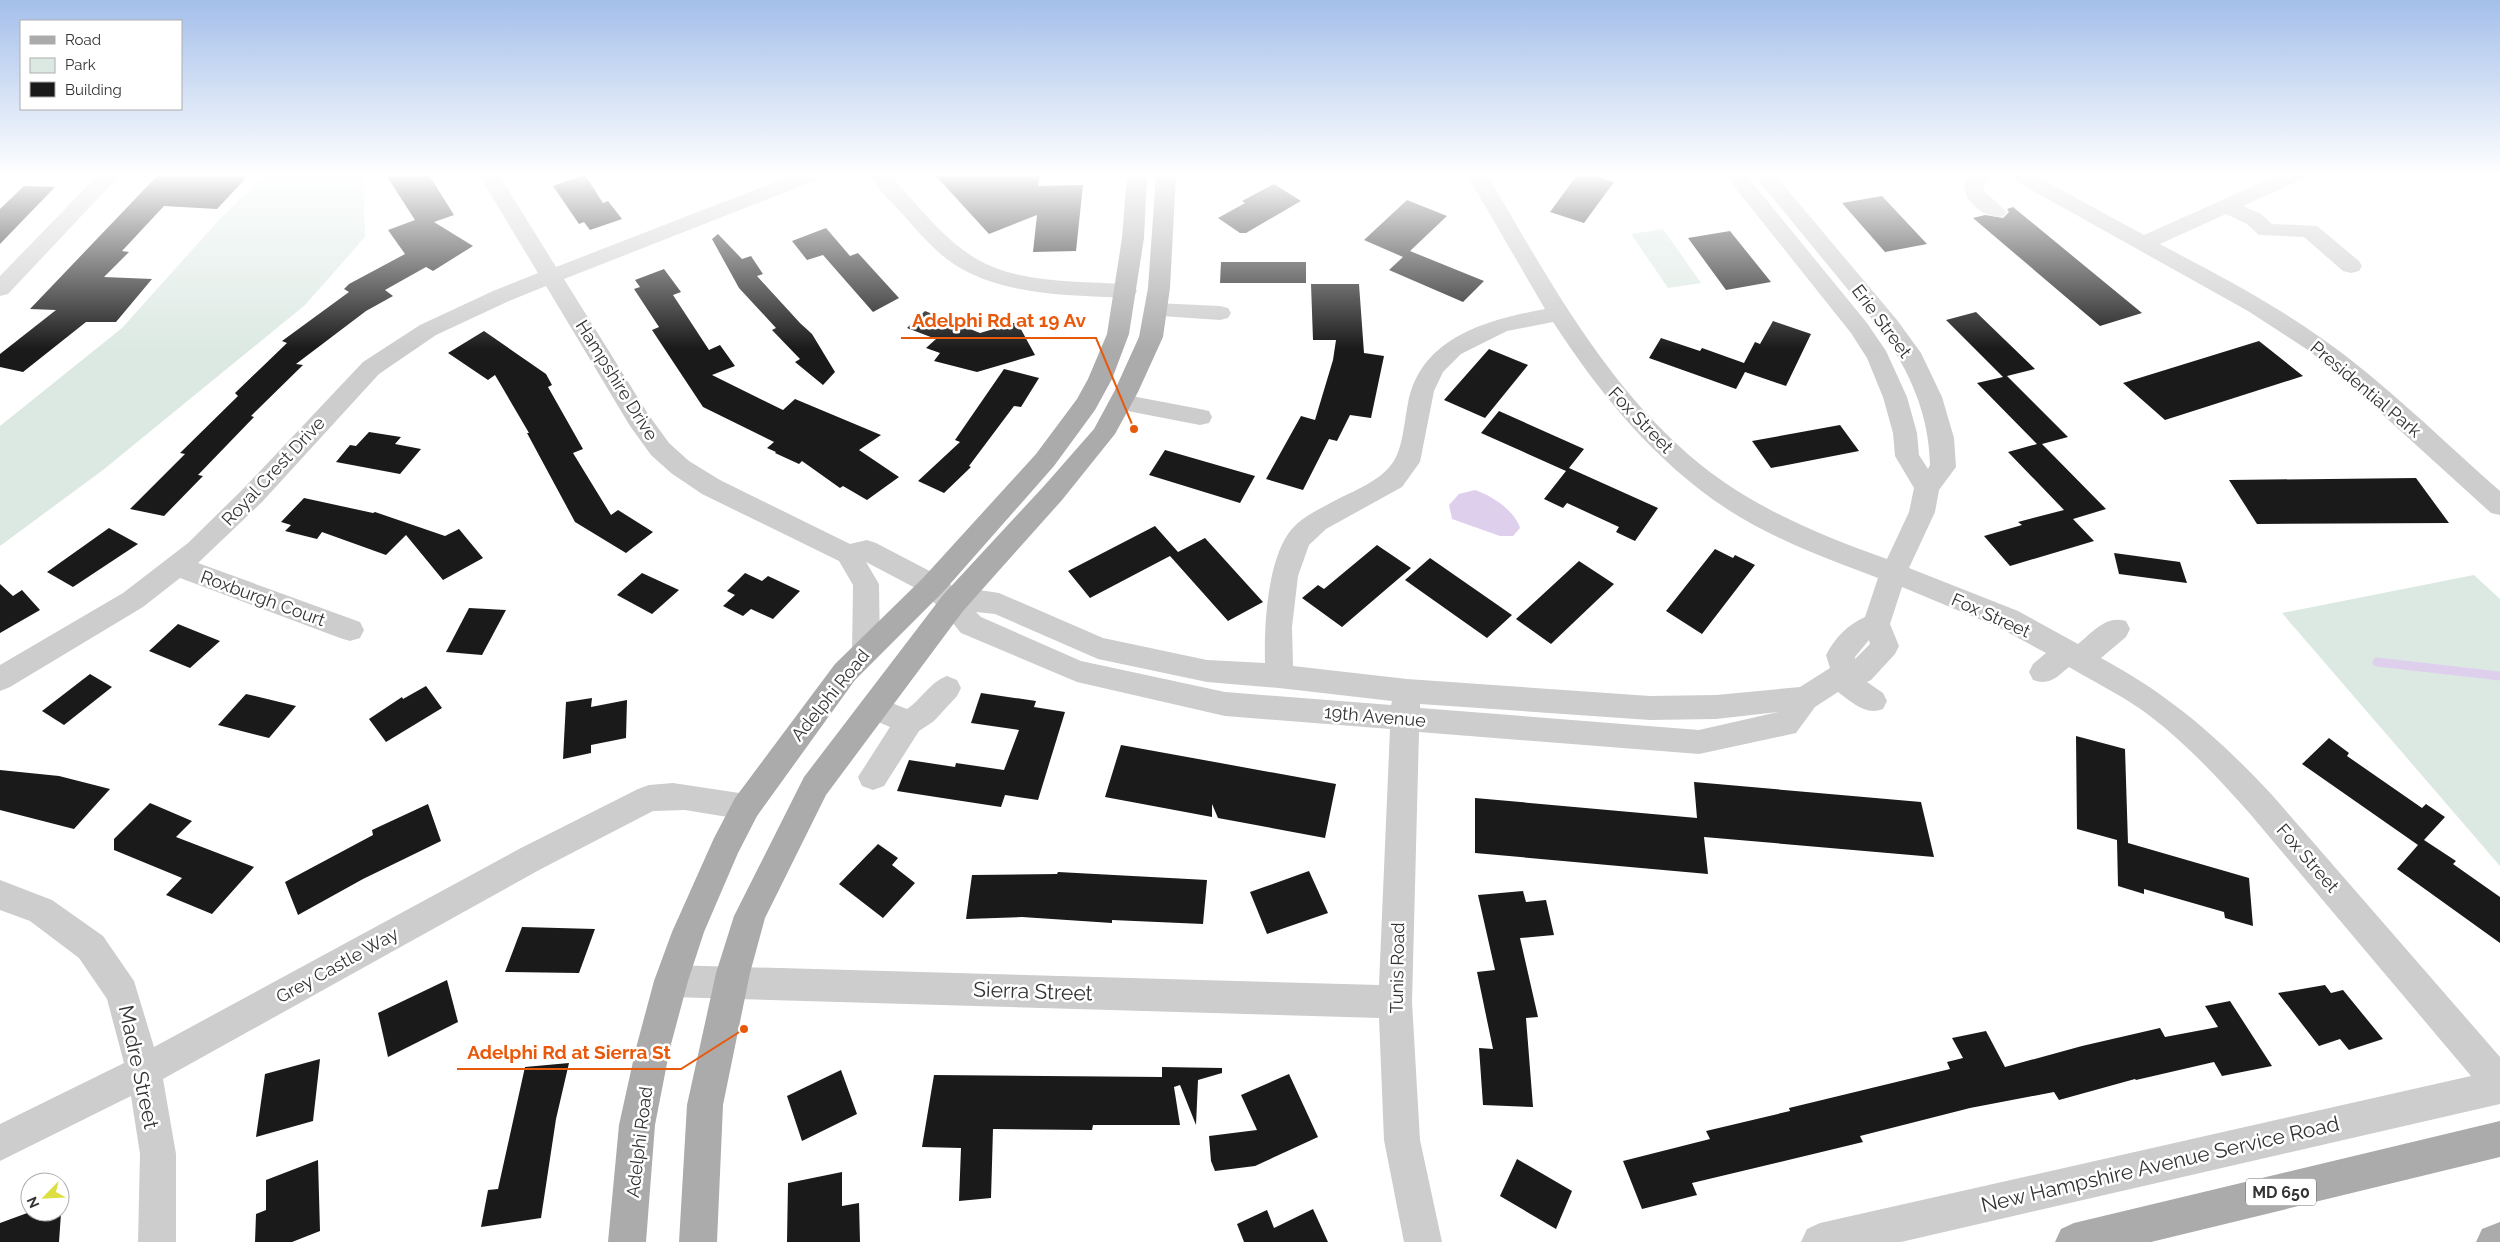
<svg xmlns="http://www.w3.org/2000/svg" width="2500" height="1242" font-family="Raleway,sans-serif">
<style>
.green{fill:#dce9e3}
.water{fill:#ded0ed}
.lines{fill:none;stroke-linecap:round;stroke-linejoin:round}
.stream{stroke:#ded0ed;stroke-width:9}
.building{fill:#1a1a1a}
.minor{fill:#cdcdcd;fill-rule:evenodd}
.major{fill:#ababab;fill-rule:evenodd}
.labels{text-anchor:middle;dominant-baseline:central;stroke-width:5;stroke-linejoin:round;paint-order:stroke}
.shield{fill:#fff;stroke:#707070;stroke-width:1}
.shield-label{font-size:16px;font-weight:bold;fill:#333}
.street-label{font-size:18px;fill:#333;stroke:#fff}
.near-street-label{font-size:21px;fill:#333;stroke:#fff}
.leader{fill:none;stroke:#e8590c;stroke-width:2}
.callout-dot{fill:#e8590c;stroke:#fff;stroke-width:2}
.callout-label{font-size:19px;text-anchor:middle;font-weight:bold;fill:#e8590c;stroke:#fff;stroke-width:5;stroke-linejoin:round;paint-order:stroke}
</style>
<rect width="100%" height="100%" fill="#fff"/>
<g class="green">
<path d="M 265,175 L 363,175 L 365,237 L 305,305 L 103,470 L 0,546 L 0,426 L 122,328 L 218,221 Z"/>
<path d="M 1663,229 L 1701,283 L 1668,288 L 1631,234 Z"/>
<path d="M 2474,575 L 2500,599 L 2500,866 L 2282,613 Z"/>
</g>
<path class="water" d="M 1475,490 C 1491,495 1515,511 1520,528 L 1513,536 L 1500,536 L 1452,519 L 1449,505 L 1459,494 Z"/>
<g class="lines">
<path class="stream" d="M 2377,662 L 2500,676"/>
</g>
<g class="building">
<path d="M 158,175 L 247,177 L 217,209 L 164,206 L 122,251 L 129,252 L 104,277 L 152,279 L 116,322 L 86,322 L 23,372 L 0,367 L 0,354 L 56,310 L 30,309 Z"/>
<path d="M 386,175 L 429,175 L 454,215 L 434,222 L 473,246 L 433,271 L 426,267 L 385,290 L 393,296 L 366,311 L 296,364 L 303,365 L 251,416 L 254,417 L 198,475 L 203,476 L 164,516 L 130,509 L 185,454 L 180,453 L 238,396 L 235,393 L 287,343 L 282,341 L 349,292 L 344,289 L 349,284 L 405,254 L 388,230 L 415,220 Z"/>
<path d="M 585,175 L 603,203 L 608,201 L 622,219 L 590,230 L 584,222 L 579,224 L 553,186 Z"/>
<path d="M 935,175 L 1040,175 L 1038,186 L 1083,185 L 1076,251 L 1033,252 L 1037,215 L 989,234 Z"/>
<path d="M 1577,175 L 1592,175 L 1614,182 L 1584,223 L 1550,212 Z"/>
<path d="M 1274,184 L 1301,201 L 1246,233 L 1240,233 L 1218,218 L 1245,203 L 1242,201 Z"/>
<path d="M 24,186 L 55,187 L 0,244 L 0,209 Z"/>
<path d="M 1882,196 L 1927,244 L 1885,252 L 1842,203 Z"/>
<path d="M 1407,200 L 1447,216 L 1410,251 L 1484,281 L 1463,302 L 1389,270 L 1403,257 L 1364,240 Z"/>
<path d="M 2013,207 L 2142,313 L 2100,326 L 1973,218 L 1985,215 L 2003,218 L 2009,212 L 2007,209 Z"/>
<path d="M 826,228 L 850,256 L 858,253 L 899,298 L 873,312 L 823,255 L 807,260 L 792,241 Z"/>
<path d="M 1730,231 L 1771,282 L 1726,290 L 1688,238 Z"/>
<path d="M 718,234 L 742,259 L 751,256 L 763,274 L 757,276 L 800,323 L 812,334 L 835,372 L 823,385 L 795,362 L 800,359 L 772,330 L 776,328 L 739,288 L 712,239 Z"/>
<path d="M 1221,262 L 1306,262 L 1306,283 L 1220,283 Z"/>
<path d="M 664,269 L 681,292 L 673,295 L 709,350 L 720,345 L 735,366 L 712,375 L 783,410 L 795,399 L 881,435 L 859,450 L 899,477 L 867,500 L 843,486 L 840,488 L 802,461 L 799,464 L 775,453 L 776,452 L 767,448 L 774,442 L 703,407 L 652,330 L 659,327 L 634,289 L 640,287 L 635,280 Z"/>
<path d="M 1311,284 L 1359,284 L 1364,353 L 1384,356 L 1371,418 L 1350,415 L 1337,441 L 1329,439 L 1303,490 L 1266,479 L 1301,416 L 1315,420 L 1333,360 L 1336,340 L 1313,340 Z"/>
<path d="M 925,311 L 980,333 L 1017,322 L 1035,355 L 977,372 L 934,361 L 940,353 L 926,348 L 936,339 L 907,328 Z"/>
<path d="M 1976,312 L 2035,369 L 2007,376 L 2068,437 L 2042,444 L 2106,509 L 2073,519 L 2094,541 L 2010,566 L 1984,536 L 2022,525 L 2018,522 L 2064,510 L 2008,452 L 2037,444 L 1977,383 L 2003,377 L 1946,320 Z"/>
<path d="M 1773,321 L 1811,334 L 1786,386 L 1745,372 L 1736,389 L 1649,358 L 1661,338 L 1700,351 L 1702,348 L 1744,363 L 1755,342 L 1760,344 Z"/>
<path d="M 484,331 L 546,374 L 552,385 L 548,387 L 583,449 L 573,453 L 611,515 L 618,510 L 653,532 L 626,553 L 575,522 L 527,433 L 529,433 L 495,375 L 488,380 L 448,353 Z"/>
<path d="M 2259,341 L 2303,376 L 2165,420 L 2123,383 Z"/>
<path d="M 1489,349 L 1528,365 L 1485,418 L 1444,400 Z"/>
<path d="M 1004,369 L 1039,378 L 1021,407 L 1014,406 L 969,466 L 971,467 L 944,493 L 918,481 L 960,442 L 955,440 Z"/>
<path d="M 1499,411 L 1584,449 L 1569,468 L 1658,508 L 1635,541 L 1616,532 L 1619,527 L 1567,503 L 1563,508 L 1544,499 L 1566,471 L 1481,433 Z"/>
<path d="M 1840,425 L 1859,451 L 1771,468 L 1752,441 Z"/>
<path d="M 369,432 L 401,437 L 395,444 L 421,449 L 400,474 L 336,462 L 350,445 L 356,446 Z"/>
<path d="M 1165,450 L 1255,476 L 1240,503 L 1149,475 Z"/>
<path d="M 2416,478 L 2449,523 L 2257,524 L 2229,480 Z"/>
<path d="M 304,498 L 373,513 L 375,512 L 445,536 L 459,529 L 483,558 L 443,580 L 406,535 L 386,555 L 322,532 L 317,539 L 285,531 L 291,525 L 281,522 Z"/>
<path d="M 1155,526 L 1178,552 L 1205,538 L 1263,602 L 1228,621 L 1170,556 L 1090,598 L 1068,571 Z"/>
<path d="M 109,528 L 138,544 L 73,587 L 47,572 Z"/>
<path d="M 1377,545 L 1411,568 L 1342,627 L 1302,598 L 1318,585 L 1324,589 Z"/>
<path d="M 1715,549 L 1733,558 L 1735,555 L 1755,565 L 1702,634 L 1666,611 Z"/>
<path d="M 2114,553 L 2180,562 L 2187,583 L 2119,574 Z"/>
<path d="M 1430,558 L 1512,615 L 1487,638 L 1405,580 Z"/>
<path d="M 1579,561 L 1614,584 L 1551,644 L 1516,619 Z"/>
<path d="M 642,573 L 679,590 L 652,614 L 617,595 Z"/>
<path d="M 745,573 L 762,581 L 768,576 L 800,591 L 773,619 L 751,609 L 743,616 L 723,606 L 735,595 L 727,591 Z"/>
<path d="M 0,584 L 13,596 L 22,590 L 40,610 L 0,633 Z"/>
<path d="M 469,608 L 506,610 L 482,655 L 446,652 Z"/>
<path d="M 178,624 L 220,641 L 190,668 L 149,651 Z"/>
<path d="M 90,674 L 112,687 L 64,725 L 42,711 Z"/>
<path d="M 426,686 L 442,708 L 386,742 L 369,719 L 402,697 L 403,699 Z"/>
<path d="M 981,693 L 1036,701 L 1034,707 L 1065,712 L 1038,800 L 1005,795 L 1001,807 L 897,791 L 909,760 L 955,767 L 956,763 L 1004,770 L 1019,730 L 971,723 Z"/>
<path d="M 246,694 L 259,697 L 296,706 L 269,738 L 218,725 Z"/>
<path d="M 592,698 L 591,707 L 627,700 L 626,738 L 591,745 L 591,753 L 563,759 L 566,702 Z"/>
<path d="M 2076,736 L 2125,749 L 2128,843 L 2249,878 L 2253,926 L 2225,918 L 2224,912 L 2144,889 L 2144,894 L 2118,886 L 2117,840 L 2077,829 Z"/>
<path d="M 2329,738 L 2349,753 L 2347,756 L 2422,808 L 2426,804 L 2445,817 L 2424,840 L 2456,861 L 2453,864 L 2500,897 L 2500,943 L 2397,869 L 2418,845 L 2302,764 Z"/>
<path d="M 1121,745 L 1336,784 L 1325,838 L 1218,818 L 1212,804 L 1212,817 L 1105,797 Z"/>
<path d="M 0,770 L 59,776 L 110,789 L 74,829 L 0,810 Z"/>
<path d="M 1694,782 L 1921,802 L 1934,857 L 1704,837 L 1708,874 L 1475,853 L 1475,798 L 1697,818 Z"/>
<path d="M 150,803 L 192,821 L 176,837 L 254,867 L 212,914 L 166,895 L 182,878 L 114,850 L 114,839 Z"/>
<path d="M 428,804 L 441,841 L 363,879 L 298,915 L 285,882 L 373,835 L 372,830 Z"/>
<path d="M 878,844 L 898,858 L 892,865 L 915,883 L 883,918 L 839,884 Z"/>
<path d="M 1309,871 L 1328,913 L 1267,934 L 1250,892 Z"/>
<path d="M 1058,872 L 1207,880 L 1203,924 L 1112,920 L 1112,923 L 1022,917 L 966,919 L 972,875 L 1057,874 Z"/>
<path d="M 1523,891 L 1526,902 L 1546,900 L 1554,935 L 1520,938 L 1538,1017 L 1526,1018 L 1533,1107 L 1483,1105 L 1479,1048 L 1493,1049 L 1477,972 L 1495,970 L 1478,895 Z"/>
<path d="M 522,927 L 595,929 L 579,973 L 505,972 Z"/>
<path d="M 447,980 L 458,1022 L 388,1057 L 378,1013 Z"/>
<path d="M 2325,985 L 2331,993 L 2343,990 L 2383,1039 L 2349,1050 L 2340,1039 L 2319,1046 L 2278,993 Z"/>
<path d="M 2230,1001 L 2272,1066 L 2222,1076 L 2214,1062 L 2136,1080 L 2135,1079 L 2059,1100 L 2054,1092 L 1970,1108 L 1860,1136 L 1863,1142 L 1692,1183 L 1697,1195 L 1642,1209 L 1623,1161 L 1710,1139 L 1706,1131 L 1790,1111 L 1789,1108 L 1950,1069 L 1947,1062 L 1963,1058 L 1952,1038 L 1986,1031 L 2005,1067 L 2082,1046 L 2160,1028 L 2165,1037 L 2218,1027 L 2205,1006 Z"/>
<path d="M 320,1059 L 313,1121 L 256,1137 L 265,1074 Z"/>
<path d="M 569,1063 L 556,1119 L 541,1218 L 481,1227 L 488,1190 L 498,1189 L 525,1067 Z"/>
<path d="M 1162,1067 L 1222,1068 L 1222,1073 L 1198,1080 L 1196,1125 L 1180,1085 L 1174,1087 L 1180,1125 L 1093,1125 L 1092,1130 L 993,1129 L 991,1198 L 959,1201 L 961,1148 L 922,1147 L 934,1075 L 1162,1077 Z"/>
<path d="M 841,1070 L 857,1114 L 802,1141 L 787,1096 Z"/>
<path d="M 1289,1074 L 1318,1137 L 1255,1166 L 1215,1171 L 1211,1161 L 1209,1136 L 1257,1130 L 1241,1095 Z"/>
<path d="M 1517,1159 L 1572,1191 L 1556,1229 L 1500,1196 Z"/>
<path d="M 318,1160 L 320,1231 L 292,1242 L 255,1242 L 256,1214 L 266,1210 L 266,1180 Z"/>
<path d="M 842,1172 L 842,1206 L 859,1203 L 860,1242 L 787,1242 L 788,1183 Z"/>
<path d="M 62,1199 L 59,1242 L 0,1242 L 0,1223 L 30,1212 L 60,1212 L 60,1200 Z"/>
<path d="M 1313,1209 L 1328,1242 L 1244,1242 L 1237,1224 L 1267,1210 L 1274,1228 Z"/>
</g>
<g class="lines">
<g class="minor">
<path d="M 98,175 L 120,175 L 8,294 L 0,296 L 0,276 Z"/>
<path d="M 479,175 L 499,175 L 556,267 L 793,175 L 822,175 L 819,179 L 564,279 L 648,414 L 669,443 L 689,461 L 720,480 L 850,544 L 867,540 L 876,543 L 943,578 L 959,592 L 979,590 L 999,593 L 1103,638 L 1207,660 L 1265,663 C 1264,627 1267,565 1288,534 C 1299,518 1318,510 1334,501 C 1353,491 1378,482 1391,465 C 1403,451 1404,422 1408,403 C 1421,337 1487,320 1545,309 L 1467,175 L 1487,175 C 1549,279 1606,388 1701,465 C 1756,509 1822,536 1887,559 L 1909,512 L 1914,488 L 1895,456 L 1893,433 L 1883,397 L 1867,358 L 1851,333 L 1725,175 L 1746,175 L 1867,323 L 1886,351 L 1907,397 L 1917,433 L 1919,455 L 1928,469 L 1930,465 C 1929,414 1910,372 1881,330 L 1754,175 L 1775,175 L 1897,320 L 1921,353 L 1942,397 L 1954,438 L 1956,467 L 1939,490 L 1935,512 L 1909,568 L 2018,611 L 2078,644 C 2093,632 2106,615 2126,621 L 2130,629 L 2126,637 L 2101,658 C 2170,695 2220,739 2273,796 L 2500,1057 L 2500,1104 L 1901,1242 L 1801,1242 L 1807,1229 L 1820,1223 L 2471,1076 L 2251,815 C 2220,780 2188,745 2150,716 C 2125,697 2096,683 2069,667 C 2057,677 2049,686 2033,680 L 2029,672 L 2033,664 L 2046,653 L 1998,627 L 1902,587 L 1890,624 L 1899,646 L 1895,654 L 1871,680 L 1867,682 L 1883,693 L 1887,701 L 1883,709 C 1865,716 1852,702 1838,692 L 1815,707 L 1796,733 L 1699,754 L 1419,732 L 1412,1002 L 1420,1140 L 1442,1242 L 1404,1242 L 1384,1140 L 1379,1018 L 671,997 L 659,992 L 654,981 L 659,970 L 671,965 L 1379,985 L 1390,729 L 1225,716 L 1077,682 L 961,633 L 943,611 L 923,592 L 866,562 L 879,584 L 880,651 L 876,659 L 866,662 L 856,659 L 852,651 L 853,585 L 839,561 L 702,494 L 671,473 L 651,455 L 630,426 L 546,286 L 509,301 L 436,335 L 379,374 L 262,502 L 198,563 L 360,622 L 364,630 L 360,638 L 350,641 L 340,638 L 180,578 L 143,607 L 10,687 L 0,691 L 0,665 L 123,593 L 188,543 L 244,488 L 363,362 L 420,325 L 493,291 L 538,273 ZM 1553,322 C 1601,395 1653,460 1727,509 C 1773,539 1827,559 1878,578 L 1865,617 C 1847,625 1835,638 1826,655 L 1830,668 L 1800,687 L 1716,695 L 1650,696 L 1407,679 L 1293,666 L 1292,627 L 1298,576 L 1309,545 L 1326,529 L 1402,487 L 1420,462 L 1434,391 L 1443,372 L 1461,354 L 1507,331 ZM 976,612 L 995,614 L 1098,659 L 1207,682 L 1279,688 L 1392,701 L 1391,705 L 1225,692 L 1081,661 L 981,617 ZM 1869,640 L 1870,644 L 1855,659 L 1855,657 ZM 1420,704 L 1650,720 L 1716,719 L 1778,712 L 1699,730 L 1420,708 Z"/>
<path d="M 869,175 L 890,175 C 917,204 942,238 975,258 C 1018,284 1078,281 1126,284 L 1134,286 L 1137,291 L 1134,296 L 1126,298 C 1072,295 1011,296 962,269 C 940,257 923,237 906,218 C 894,204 879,191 869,175 Z"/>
<path d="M 1970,175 L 1991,175 L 1984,184 L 1984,191 L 2007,212 L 2003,216 C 1986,221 1952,195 1970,175 Z"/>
<path d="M 2009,175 L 2034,175 L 2144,235 L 2278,175 L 2305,175 L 2302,179 L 2243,206 L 2261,214 L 2272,224 L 2317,226 L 2359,261 L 2362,266 L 2359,271 L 2351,273 L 2343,271 L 2304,237 L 2259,235 L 2247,224 L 2226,214 L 2160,244 C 2216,274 2273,303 2324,340 C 2385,383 2444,442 2500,491 L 2500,515 L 2491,513 L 2339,375 L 2308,350 L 2248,311 L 2012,179 Z"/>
<path d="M 1155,303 L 1220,306 L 1228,308 L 1231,313 L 1228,318 L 1220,320 L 1147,315 L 1144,310 L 1147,305 Z"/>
<path d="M 1121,394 L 1200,409 L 1209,411 L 1212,417 L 1209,423 L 1200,425 L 1112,408 L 1109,402 L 1112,396 Z"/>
<path d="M 947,676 L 957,680 L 961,688 L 957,696 L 934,721 L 919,731 L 884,786 L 873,790 L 862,786 L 858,777 L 890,727 L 864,716 L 860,708 L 864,700 L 874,696 L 907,709 C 922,699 930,682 947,676 Z"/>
<path d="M 673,783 L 746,794 L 757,798 L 761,807 L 757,816 L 746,820 L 685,810 L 653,811 L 541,869 L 163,1079 L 176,1154 L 176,1242 L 138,1242 L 140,1154 L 131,1096 L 0,1161 L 0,1124 L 124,1063 L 107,999 L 79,958 L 30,921 L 0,910 L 0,880 L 52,900 L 103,936 L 134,981 L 154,1047 L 519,849 L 638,789 L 649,785 Z"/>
</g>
<g class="major">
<path d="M 1127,175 L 1147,175 L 1144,238 L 1129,334 L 1112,379 L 1095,410 L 1054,466 L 943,592 L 855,680 L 757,816 L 738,853 L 704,932 L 688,981 L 670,1048 L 655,1125 L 646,1242 L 608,1242 L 619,1125 L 636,1048 L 654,981 L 672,932 L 714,838 L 735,798 L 835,664 L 923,578 L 1036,454 L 1077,399 L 1088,379 L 1107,334 L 1122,238 Z"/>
<path d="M 1156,175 L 1176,175 L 1170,288 L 1163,337 L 1138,392 L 1115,434 L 1062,500 L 963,611 L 826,795 L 765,918 L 750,973 L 723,1105 L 717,1242 L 679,1242 L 687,1105 L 716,973 L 734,916 L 804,777 L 943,595 L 1044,486 L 1094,429 L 1114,392 L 1139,337 L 1148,288 Z"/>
<path d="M 2500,1121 L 2500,1157 L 2151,1242 L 2055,1242 L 2061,1229 L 2074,1223 Z"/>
<path d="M 2500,1222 L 2500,1242 L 2476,1242 L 2482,1229 Z"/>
</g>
</g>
<linearGradient id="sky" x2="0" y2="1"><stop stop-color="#a4bfea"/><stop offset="0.5" stop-color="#fff"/><stop offset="1" stop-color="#fff" stop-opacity="0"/></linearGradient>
<rect width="2500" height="349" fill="url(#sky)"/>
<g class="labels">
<rect class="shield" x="2246" y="1178.5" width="70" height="27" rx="4"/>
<g class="shield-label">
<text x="2281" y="1192">MD 650</text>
</g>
<g class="street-label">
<text transform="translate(1882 321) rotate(53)">Erie Street</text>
<text transform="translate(617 380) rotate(58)">Hampshire Drive</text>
<text transform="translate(2366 389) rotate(40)">Presidential Park</text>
<text transform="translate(1641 420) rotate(46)">Fox Street</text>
<text transform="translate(273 471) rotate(-47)">Royal Crest Drive</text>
<text transform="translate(263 598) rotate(20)">Roxburgh Court</text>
<text transform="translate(1991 615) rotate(24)">Fox Street</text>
<text transform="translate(830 695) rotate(-51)">Adelphi Road</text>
<text transform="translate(1375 716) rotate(5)">19th Avenue</text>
<text transform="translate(2308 858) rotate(49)">Fox Street</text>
<text transform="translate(337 965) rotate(-29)">Grey Castle Way</text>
<text transform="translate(1397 968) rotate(-89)">Tunis Road</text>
<text transform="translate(639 1142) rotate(-83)">Adelphi Road</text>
</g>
<g class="near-street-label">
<text transform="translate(1033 991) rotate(2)">Sierra Street</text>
<text transform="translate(139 1067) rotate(78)">Madre Street</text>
<text transform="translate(2160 1164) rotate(-13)">New Hampshire Avenue Service Road</text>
</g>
</g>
<path class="leader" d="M1134 429L1096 338H901M744 1029L681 1069H457"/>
<g class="callout-dot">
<circle cx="1134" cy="429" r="5"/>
<circle cx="744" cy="1029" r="5"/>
</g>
<g class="callout-label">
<text x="999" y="327">Adelphi Rd at 19 Av</text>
<text x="569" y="1059">Adelphi Rd at Sierra St</text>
</g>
<rect x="20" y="20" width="162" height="90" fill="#ffffff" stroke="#adadad"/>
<rect x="30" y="36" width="25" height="8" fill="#ababab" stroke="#adadad"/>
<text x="65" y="45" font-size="15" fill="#333333">Road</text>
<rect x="30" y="58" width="25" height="15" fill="#dce9e3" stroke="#adadad"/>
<text x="65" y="70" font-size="15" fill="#333333">Park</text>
<rect x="30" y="82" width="25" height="15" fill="#1a1a1a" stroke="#adadad"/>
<text x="65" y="95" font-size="15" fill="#333333">Building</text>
<g transform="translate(45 1197) rotate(246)"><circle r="24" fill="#ffffff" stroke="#adadad"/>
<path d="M0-4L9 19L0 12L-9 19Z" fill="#dddf40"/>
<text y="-8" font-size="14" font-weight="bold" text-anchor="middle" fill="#333333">N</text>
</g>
</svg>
